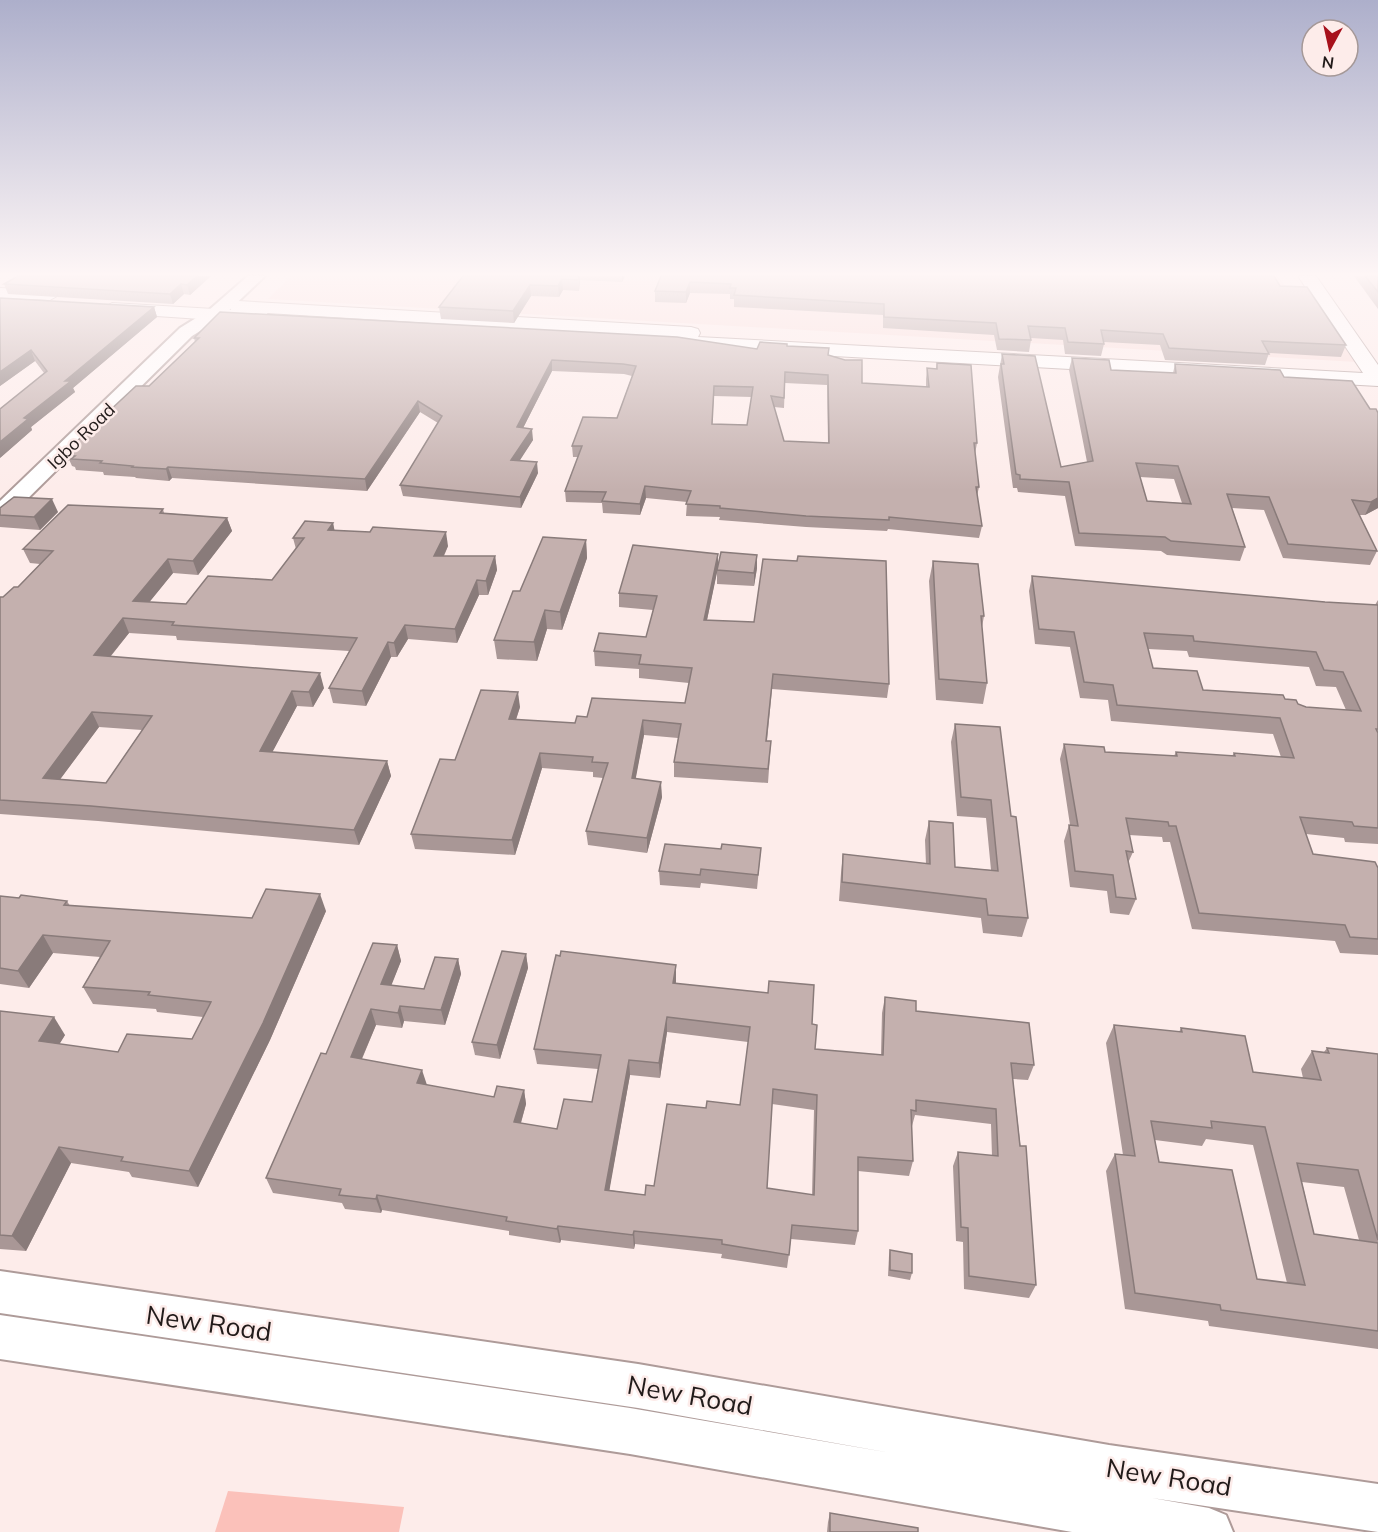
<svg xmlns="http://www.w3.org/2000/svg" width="1378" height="1532" font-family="Mulish,sans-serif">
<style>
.built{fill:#f9dcd9}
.green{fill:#fbc1ba}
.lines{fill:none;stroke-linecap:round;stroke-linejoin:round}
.tertiary-casing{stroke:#ae9b99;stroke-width:4}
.secondary-casing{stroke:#ae9b99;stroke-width:2}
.tertiary{fill:#fff;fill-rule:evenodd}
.secondary{fill:#fff;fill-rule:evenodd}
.wall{fill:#a99796;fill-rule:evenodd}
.shaded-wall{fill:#897b7a}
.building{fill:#c4b0ae;stroke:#897b7a;stroke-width:1.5;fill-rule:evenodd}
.labels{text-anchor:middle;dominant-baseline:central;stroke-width:5;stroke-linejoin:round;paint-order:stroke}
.far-street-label{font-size:18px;fill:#221b1a;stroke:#fdecea}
.near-street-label{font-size:26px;fill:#221b1a;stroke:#fdecea}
</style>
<rect width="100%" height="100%" fill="#fdecea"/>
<path class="built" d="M 291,276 L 1277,276 L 1292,294 L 1315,300 L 1357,362 L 268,299 Z"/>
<path class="green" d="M 228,1491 L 404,1507 L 399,1532 L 215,1532 Z"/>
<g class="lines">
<defs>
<g id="tertiary">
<path d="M 248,276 L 265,276 L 221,318 L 192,336 L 8,518 L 0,520 L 0,501 L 180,328 L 209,310 Z"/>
<path d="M 0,1271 L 638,1364 L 1109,1445 L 1378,1484 L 1378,1532 L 1152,1498 L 1209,1508 L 1226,1515 L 1233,1532 L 1072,1532 L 630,1454 L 0,1359 L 0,1315 L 630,1408 L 891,1453 L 638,1408 L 0,1313 Z"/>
</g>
<g id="secondary">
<path d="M 1298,276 L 1316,276 L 1378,365 L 1378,386 L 669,347 L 662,345 L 659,341 L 662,337 L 267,313 L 269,317 L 267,321 L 260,323 L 112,313 L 103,308 L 112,303 L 231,310 L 229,306 L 232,302 L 238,301 L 691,327 L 698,329 L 700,333 L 698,337 L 1363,373 Z"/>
<path d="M 0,288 L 50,290 L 59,295 L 50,300 L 0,298 Z"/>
</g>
</defs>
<use href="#tertiary" class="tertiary-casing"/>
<use href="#secondary" class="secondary-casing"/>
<use href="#tertiary" class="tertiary"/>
<use href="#secondary" class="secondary"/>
</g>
<g class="wall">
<path d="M 18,276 L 211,276 L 190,295 L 184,294 L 173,304 L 8,294 L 4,284 Z"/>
<path d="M 463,276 L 625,276 L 622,282 L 580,280 L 579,291 L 563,290 L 559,297 L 531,296 L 514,323 L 441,319 L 439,307 Z"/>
<path d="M 661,276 L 1280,286 L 1346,345 L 1341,357 L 1269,353 L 1265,365 L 1165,360 L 1160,345 L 1104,342 L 1104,344 L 1101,356 L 1065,354 L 1063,340 L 1031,338 L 1031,340 L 1029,352 L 997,350 L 994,335 L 883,328 L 883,315 L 734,307 L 734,299 L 730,299 L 730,294 L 690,293 L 686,303 L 655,302 L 655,291 Z"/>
<path d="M 1354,276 L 1378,276 L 1378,309 Z"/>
<path d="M 0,298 L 154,307 L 157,317 L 73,388 L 75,392 L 31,427 L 32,430 L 0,458 L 44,373 L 35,361 L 0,386 Z"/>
<path d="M 194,338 L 757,349 L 787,346 L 828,355 L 862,383 L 926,387 L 926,379 L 927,368 L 936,369 L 937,363 L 977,443 L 975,454 L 979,487 L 977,496 L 982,526 L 979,538 L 888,529 L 887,531 L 806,527 L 719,520 L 720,517 L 686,516 L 687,502 L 646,498 L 640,515 L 603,513 L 602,503 L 566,502 L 565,491 L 578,457 L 573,457 L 572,446 L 617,418 L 632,376 L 624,374 L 552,371 L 523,428 L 533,440 L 519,461 L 538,473 L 521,508 L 403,496 L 400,485 L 438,423 L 420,412 L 367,491 L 172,478 L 169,481 L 136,478 L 135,477 L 104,475 L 103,472 L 76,470 L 75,467 L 72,466 L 67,455 L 77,446 L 75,443 L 149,386 L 195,342 ZM 785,383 L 827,385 L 828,443 L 784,441 L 774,407 L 784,408 ZM 714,396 L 752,397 L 747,425 L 712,424 Z"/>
<path d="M 1002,354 L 1061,467 L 1087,462 L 1069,370 L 1072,358 L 1111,370 L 1173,373 L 1175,364 L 1284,377 L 1370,409 L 1378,413 L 1378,508 L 1365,515 L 1359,515 L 1377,551 L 1370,565 L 1283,558 L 1264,510 L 1232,508 L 1245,547 L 1240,561 L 1167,555 L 1161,551 L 1075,546 L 1065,496 L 1018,492 L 1017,488 L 1013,488 L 998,377 ZM 1140,477 L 1174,479 L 1182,503 L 1147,501 Z"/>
<path d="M 0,508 L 58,512 L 40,530 L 0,527 Z"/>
<path d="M 163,509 L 164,513 L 227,518 L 232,531 L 198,575 L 173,573 L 149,602 L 186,604 L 272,580 L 296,549 L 293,538 L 333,523 L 334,530 L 448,546 L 444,556 L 495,556 L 497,570 L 488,595 L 479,595 L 457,643 L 408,639 L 397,657 L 391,657 L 366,706 L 333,703 L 329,688 L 349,651 L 177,640 L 176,636 L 129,633 L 111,656 L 324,688 L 313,707 L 297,706 L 272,752 L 387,761 L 391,776 L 359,845 L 98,821 L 0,814 L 0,597 L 3,597 L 18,587 L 40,564 L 30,563 L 23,549 ZM 99,727 L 142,730 L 106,783 L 60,779 Z"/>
<path d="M 586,540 L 587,558 L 562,630 L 547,629 L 537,661 L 497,659 L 494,640 L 520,591 Z"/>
<path d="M 718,554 L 718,567 L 757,568 L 754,586 L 717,584 L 717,571 L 707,620 L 889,684 L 887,698 L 772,689 L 767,741 L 771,741 L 768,783 L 674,777 L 674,762 L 678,738 L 644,735 L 635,779 L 662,797 L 647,853 L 588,845 L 586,831 L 603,778 L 593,777 L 593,772 L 542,768 L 515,855 L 415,849 L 411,834 L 455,760 L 520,707 L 516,720 L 575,723 L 587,717 L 685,703 L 689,683 L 639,678 L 639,669 L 595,666 L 594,651 L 646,637 L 653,610 L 619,607 L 619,593 Z"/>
<path d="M 933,561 L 984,616 L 982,627 L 987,683 L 983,704 L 936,700 L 929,581 Z"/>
<path d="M 1032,576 L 1325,602 L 1375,605 L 1378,600 L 1378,844 L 1345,842 L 1344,838 L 1306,834 L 1313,854 L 1378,868 L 1378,955 L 1340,953 L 1335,941 L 1192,929 L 1170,842 L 1163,842 L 1162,837 L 1129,835 L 1133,852 L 1128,863 L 1136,899 L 1129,915 L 1110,913 L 1107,891 L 1070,887 L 1064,841 L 1069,825 L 1070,825 L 1060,759 L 1064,744 L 1105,752 L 1174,756 L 1176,752 L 1232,756 L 1234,753 L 1281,757 L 1273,734 L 1111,721 L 1108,700 L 1080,698 L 1070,647 L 1035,644 L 1029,591 ZM 1148,649 L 1187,651 L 1189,657 L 1309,667 L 1316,686 L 1336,687 L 1346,710 L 1306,707 L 1285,699 L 1203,690 L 1153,668 Z"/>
<path d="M 955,724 L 1011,816 L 1028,918 L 1022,937 L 983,933 L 981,918 L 839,901 L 841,873 L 843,854 L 926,864 L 925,840 L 929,821 L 955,867 L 991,870 L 986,818 L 957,816 L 951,742 Z"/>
<path d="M 761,848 L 757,889 L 701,883 L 700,888 L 660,885 L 659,871 L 721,849 Z"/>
<path d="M 0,896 L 19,898 L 67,901 L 70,906 L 252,918 L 326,911 L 270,1040 L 198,1187 L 132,1177 L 129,1172 L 71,1163 L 26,1251 L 0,1249 L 0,1011 L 65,1035 L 59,1044 L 118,1052 L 192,1039 L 203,1017 L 157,1012 L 156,1009 L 93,1004 L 83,987 L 100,957 L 53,953 L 29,988 L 0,984 Z"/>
<path d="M 397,945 L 401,961 L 391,985 L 424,989 L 458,959 L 461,974 L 445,1025 L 404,1021 L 402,1028 L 376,1025 L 362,1059 L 427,1085 L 494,1097 L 524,1090 L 526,1104 L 521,1123 L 557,1129 L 592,1102 L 598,1069 L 537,1064 L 534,1049 L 676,965 L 676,983 L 812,1024 L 815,1049 L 881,1055 L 882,1013 L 885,997 L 1034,1065 L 1028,1080 L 1013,1079 L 1036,1285 L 1029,1298 L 964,1289 L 963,1242 L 956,1241 L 953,1166 L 958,1152 L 992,1156 L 991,1124 L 915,1115 L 912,1126 L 911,1125 L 913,1161 L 909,1176 L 858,1171 L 858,1231 L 855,1245 L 791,1239 L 787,1268 L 721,1258 L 722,1254 L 635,1244 L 634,1249 L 561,1240 L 560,1243 L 509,1235 L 509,1231 L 382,1210 L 381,1213 L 345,1209 L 342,1203 L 273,1193 L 266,1178 L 326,1054 ZM 667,1032 L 748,1042 L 740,1105 L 706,1108 L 654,1186 L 645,1195 L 609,1190 L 630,1075 L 660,1078 ZM 772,1104 L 814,1110 L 812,1195 L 767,1188 Z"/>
<path d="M 526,954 L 528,968 L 500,1059 L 475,1055 L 472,1042 Z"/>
<path d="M 1114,1025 L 1179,1032 L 1181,1028 L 1253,1072 L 1303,1078 L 1301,1069 L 1312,1051 L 1324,1052 L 1327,1048 L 1378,1054 L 1378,1349 L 1209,1326 L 1208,1321 L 1125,1309 L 1106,1171 L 1115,1154 L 1123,1155 L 1106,1043 ZM 1206,1139 L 1253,1145 L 1287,1283 L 1257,1279 L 1159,1162 L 1155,1140 L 1202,1146 ZM 1302,1182 L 1344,1187 L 1359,1240 L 1314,1234 Z"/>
<path d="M 890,1250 L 912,1273 L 910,1280 L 888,1276 L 889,1256 Z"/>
<path d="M 830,1513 L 918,1532 L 827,1532 L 828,1522 Z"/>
</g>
<g class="shaded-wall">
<path d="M 197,276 L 211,276 L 190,295 L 187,285 Z"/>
<path d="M 579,276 L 580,276 L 580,280 L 579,291 Z"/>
<path d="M 622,276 L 625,276 L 622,282 Z"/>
<path d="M 562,279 L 563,290 L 559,297 L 558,286 Z"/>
<path d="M 690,282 L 690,293 L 686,303 L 686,292 Z"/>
<path d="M 181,284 L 184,294 L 173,304 L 170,294 Z"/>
<path d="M 530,285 L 531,296 L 514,323 L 513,311 Z"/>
<path d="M 154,307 L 157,317 L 73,388 L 75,392 L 31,427 L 32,430 L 0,458 L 0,442 L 24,418 L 65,381 Z"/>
<path d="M 31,350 L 35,361 L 0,386 L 0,372 Z"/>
<path d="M 552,360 L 552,371 L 518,438 L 517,427 Z"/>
<path d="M 418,401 L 420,412 L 367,491 L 365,479 Z"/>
<path d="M 532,429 L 533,440 L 513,471 L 511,460 Z"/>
<path d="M 537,462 L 538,473 L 521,508 L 520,497 Z"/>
<path d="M 168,467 L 172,478 L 169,481 L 166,469 Z"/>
<path d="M 645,486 L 646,498 L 640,515 L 640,504 Z"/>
<path d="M 1378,498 L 1378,508 L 1365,515 L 1371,502 Z"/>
<path d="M 52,499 L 58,512 L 40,530 L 34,517 Z"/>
<path d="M 227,518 L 232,531 L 198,575 L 193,561 Z"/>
<path d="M 333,523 L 336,537 L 328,530 Z"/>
<path d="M 446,532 L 448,546 L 437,570 L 434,556 Z"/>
<path d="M 586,540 L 587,558 L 562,630 L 560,612 Z"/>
<path d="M 718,554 L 718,568 L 704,634 L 704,620 Z"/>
<path d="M 757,555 L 757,568 L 754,586 L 754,573 Z"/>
<path d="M 495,556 L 497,570 L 488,595 L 486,581 Z"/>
<path d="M 168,559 L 173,573 L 139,615 L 133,601 Z"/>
<path d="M 477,580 L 479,595 L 457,643 L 455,629 Z"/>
<path d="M 545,610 L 547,629 L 537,661 L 534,642 Z"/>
<path d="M 123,618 L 129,633 L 100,669 L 94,655 Z"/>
<path d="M 405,625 L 408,639 L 397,657 L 394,643 Z"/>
<path d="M 388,642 L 391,657 L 366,706 L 362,691 Z"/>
<path d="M 320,673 L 324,688 L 313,707 L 309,692 Z"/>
<path d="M 292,691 L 297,706 L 265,766 L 260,751 Z"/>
<path d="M 518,692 L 520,707 L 511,734 L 509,719 Z"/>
<path d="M 92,712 L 99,727 L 50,793 L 43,778 Z"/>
<path d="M 643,720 L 644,735 L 633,793 L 632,778 Z"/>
<path d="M 540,753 L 542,768 L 515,855 L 512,840 Z"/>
<path d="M 387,761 L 391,776 L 359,845 L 354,830 Z"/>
<path d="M 661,782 L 662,797 L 647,853 L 647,838 Z"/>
<path d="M 320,894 L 326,911 L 270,1040 L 198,1187 L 189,1171 Z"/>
<path d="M 43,935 L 53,953 L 29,988 L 18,971 Z"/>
<path d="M 397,945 L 401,961 L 386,999 L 381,984 Z"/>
<path d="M 526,954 L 528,968 L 500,1059 L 497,1045 Z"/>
<path d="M 458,959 L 461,974 L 445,1025 L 441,1010 Z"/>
<path d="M 676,965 L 676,981 L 673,998 L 673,983 Z"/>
<path d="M 400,1006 L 404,1021 L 402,1028 L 398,1013 Z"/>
<path d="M 371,1009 L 376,1025 L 356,1072 L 351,1057 Z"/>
<path d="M 54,1017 L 65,1035 L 51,1058 L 39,1041 Z"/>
<path d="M 667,1017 L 667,1032 L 660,1078 L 659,1063 Z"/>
<path d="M 629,1060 L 630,1075 L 607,1204 L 605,1190 Z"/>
<path d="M 422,1070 L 427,1085 L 417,1083 Z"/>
<path d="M 524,1090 L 526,1104 L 517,1136 L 514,1122 Z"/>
<path d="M 59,1147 L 71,1163 L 26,1251 L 12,1236 Z"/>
<path d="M 377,1195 L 382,1210 L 381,1213 L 376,1199 Z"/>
<path d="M 558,1226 L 561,1240 L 560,1243 L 557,1229 Z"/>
<path d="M 634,1231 L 635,1244 L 634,1249 L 633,1235 Z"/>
</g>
<g class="building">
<path d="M 18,276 L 197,276 L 187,285 L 181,284 L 170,294 L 4,284 Z"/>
<path d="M 463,276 L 579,276 L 578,280 L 562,279 L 558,286 L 530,285 L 513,311 L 439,307 Z"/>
<path d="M 661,276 L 1274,276 L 1280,286 L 1307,287 L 1346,345 L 1262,341 L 1269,354 L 1169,348 L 1163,334 L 1101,330 L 1104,344 L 1068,342 L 1065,328 L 1028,326 L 1031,340 L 999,339 L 996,323 L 884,317 L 884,304 L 734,295 L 736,288 L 730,288 L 731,284 L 690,282 L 686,292 L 655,291 Z"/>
<path d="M 1365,276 L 1378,276 L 1378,292 Z"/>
<path d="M 0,298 L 154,307 L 65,381 L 71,381 L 24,418 L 28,419 L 0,442 L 0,409 L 47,371 L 31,350 L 0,372 Z"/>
<path d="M 220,312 L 677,337 L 757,349 L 760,342 L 787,344 L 787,346 L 829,348 L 828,355 L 845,360 L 862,360 L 862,383 L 929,387 L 927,368 L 937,369 L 937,363 L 971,365 L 977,443 L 974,443 L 979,487 L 976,487 L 982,526 L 889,517 L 889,520 L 806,516 L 720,508 L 720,506 L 686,504 L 691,491 L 645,486 L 640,504 L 602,501 L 606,492 L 565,491 L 582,446 L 572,446 L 583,417 L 617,418 L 636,366 L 623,364 L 552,360 L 517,427 L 532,429 L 511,460 L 537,462 L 520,497 L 400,485 L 442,416 L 418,401 L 365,479 L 168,467 L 166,469 L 132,467 L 133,466 L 100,463 L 102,461 L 71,459 L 75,456 L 67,455 L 79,443 L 75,443 L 136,386 L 149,386 L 199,338 L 194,338 ZM 785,372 L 828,375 L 829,443 L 784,441 L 771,396 L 784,398 ZM 714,386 L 753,387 L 747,425 L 712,424 Z"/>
<path d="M 1002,354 L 1035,356 L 1061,467 L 1093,461 L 1072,358 L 1109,360 L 1111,370 L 1176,373 L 1175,364 L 1280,370 L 1284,377 L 1352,381 L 1370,409 L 1376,409 L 1378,413 L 1378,498 L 1371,502 L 1352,500 L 1377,551 L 1288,544 L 1269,497 L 1227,494 L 1245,547 L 1171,541 L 1165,537 L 1079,533 L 1069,482 L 1020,479 L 1020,475 L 1016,474 L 1001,364 L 1004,364 ZM 1136,463 L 1178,466 L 1191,504 L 1147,501 Z"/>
<path d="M 14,497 L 52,499 L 34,517 L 0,515 L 0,508 Z"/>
<path d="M 68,505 L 163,509 L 160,513 L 227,518 L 193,561 L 168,559 L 133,601 L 186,604 L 208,576 L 272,580 L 304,538 L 293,538 L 305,521 L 333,523 L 328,530 L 370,532 L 373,527 L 446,532 L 434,556 L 495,556 L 486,581 L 477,580 L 455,629 L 405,625 L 394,643 L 388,642 L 362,691 L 329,688 L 357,638 L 172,625 L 174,622 L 123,618 L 94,655 L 320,673 L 309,692 L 292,691 L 260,751 L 387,761 L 354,830 L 91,806 L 0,800 L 0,597 L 3,597 L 14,587 L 18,587 L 53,551 L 23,549 ZM 92,712 L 152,716 L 106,783 L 43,778 Z"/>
<path d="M 543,537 L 586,540 L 560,612 L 545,610 L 534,642 L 494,640 L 513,591 L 520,591 Z"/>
<path d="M 633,545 L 718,554 L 704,620 L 754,622 L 763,559 L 797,561 L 798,556 L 886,561 L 889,684 L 773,674 L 766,741 L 771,741 L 768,769 L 674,762 L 681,724 L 643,720 L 632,778 L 661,782 L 647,838 L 586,831 L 608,763 L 592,762 L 593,757 L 540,753 L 512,840 L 411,834 L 440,759 L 455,760 L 481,690 L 518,692 L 509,719 L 575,723 L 577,716 L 587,717 L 592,698 L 685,703 L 692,668 L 639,664 L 641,655 L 594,651 L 599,633 L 646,637 L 657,596 L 619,593 Z"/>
<path d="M 721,552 L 757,555 L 754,573 L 717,570 Z"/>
<path d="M 933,561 L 978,564 L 984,616 L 981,616 L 987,683 L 939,679 Z"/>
<path d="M 1032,576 L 1325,602 L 1378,605 L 1378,729 L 1376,729 L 1378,733 L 1378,828 L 1354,826 L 1352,822 L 1300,817 L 1313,854 L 1375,862 L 1378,868 L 1378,939 L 1350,937 L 1345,925 L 1199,913 L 1176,826 L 1169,826 L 1168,822 L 1126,818 L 1133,852 L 1126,851 L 1136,899 L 1116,897 L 1113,875 L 1075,871 L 1069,825 L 1078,826 L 1064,744 L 1104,747 L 1105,752 L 1177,756 L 1176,752 L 1235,756 L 1234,753 L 1294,758 L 1280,718 L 1117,705 L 1113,685 L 1084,682 L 1074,632 L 1039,629 ZM 1144,633 L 1193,636 L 1194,641 L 1316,652 L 1324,670 L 1343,672 L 1361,711 L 1306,707 L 1298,704 L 1296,700 L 1285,699 L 1283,695 L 1203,690 L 1197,671 L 1153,668 Z"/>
<path d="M 955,724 L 1000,727 L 1011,816 L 1016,817 L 1028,918 L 988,915 L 986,899 L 842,882 L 843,854 L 930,864 L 929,821 L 953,823 L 955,867 L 998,871 L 991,800 L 961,797 Z"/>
<path d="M 665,844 L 721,849 L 722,844 L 761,848 L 758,875 L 701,869 L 700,875 L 659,871 Z"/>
<path d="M 266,889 L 320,894 L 263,1023 L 189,1171 L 121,1161 L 123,1157 L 59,1147 L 12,1236 L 0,1235 L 0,1011 L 54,1017 L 39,1041 L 118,1052 L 127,1034 L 192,1039 L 211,1002 L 148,995 L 150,992 L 83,987 L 110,941 L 43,935 L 18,971 L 0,968 L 0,896 L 19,898 L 21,895 L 67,901 L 64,905 L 252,918 Z"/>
<path d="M 373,943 L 397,945 L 381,984 L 424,989 L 435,957 L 458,959 L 441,1010 L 400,1006 L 398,1013 L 371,1009 L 351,1057 L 422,1070 L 417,1083 L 494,1097 L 497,1086 L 524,1090 L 514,1122 L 557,1129 L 564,1099 L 592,1102 L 601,1055 L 534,1049 L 556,955 L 560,956 L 561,951 L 676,965 L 673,983 L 768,993 L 769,981 L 814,985 L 812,1024 L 817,1025 L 815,1049 L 883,1055 L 885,997 L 916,1001 L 916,1011 L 1029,1023 L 1034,1065 L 1011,1063 L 1020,1146 L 1026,1146 L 1036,1285 L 969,1276 L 968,1228 L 961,1227 L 958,1152 L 998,1156 L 996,1109 L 916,1100 L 916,1111 L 911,1110 L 913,1161 L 858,1157 L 858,1231 L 792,1225 L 789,1255 L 722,1244 L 722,1240 L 634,1231 L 633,1235 L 558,1226 L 557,1229 L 506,1221 L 507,1217 L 377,1195 L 376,1199 L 339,1195 L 341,1189 L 266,1178 L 321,1053 L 326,1054 ZM 667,1017 L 750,1027 L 740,1105 L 707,1101 L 706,1108 L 667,1104 L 654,1186 L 646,1185 L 645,1195 L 605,1190 L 629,1060 L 659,1063 ZM 773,1089 L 817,1095 L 814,1195 L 767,1188 Z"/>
<path d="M 502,951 L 526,954 L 497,1045 L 472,1042 Z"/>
<path d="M 1114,1025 L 1182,1032 L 1181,1028 L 1245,1036 L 1253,1072 L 1321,1080 L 1312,1051 L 1329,1053 L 1327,1048 L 1378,1054 L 1378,1240 L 1358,1170 L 1297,1163 L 1314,1234 L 1378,1243 L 1378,1331 L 1221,1310 L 1220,1305 L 1135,1293 L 1115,1154 L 1135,1156 ZM 1151,1121 L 1212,1128 L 1211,1121 L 1265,1127 L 1305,1285 L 1257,1279 L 1232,1170 L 1159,1162 Z"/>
<path d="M 890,1250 L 912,1254 L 912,1273 L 890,1270 Z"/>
<path d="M 830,1513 L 918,1528 L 918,1532 L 830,1532 Z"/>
</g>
<linearGradient id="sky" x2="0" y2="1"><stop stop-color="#adafcb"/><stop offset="0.56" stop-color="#fef6f6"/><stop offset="1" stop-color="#fef6f6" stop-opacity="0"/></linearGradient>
<rect width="1378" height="490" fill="url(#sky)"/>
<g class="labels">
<g class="far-street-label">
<text transform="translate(81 436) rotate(-44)">Igbo Road</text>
</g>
<g class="near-street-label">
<text transform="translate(209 1323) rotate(8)">New Road</text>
<text transform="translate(690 1395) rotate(10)">New Road</text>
<text transform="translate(1169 1477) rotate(9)">New Road</text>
</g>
</g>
<g transform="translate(1330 48) rotate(188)"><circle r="28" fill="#fdecea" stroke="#a59897" stroke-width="1.5"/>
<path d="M0-4.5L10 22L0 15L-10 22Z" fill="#a7111c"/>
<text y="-9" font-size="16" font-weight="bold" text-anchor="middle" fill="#221b1a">N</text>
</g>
</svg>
